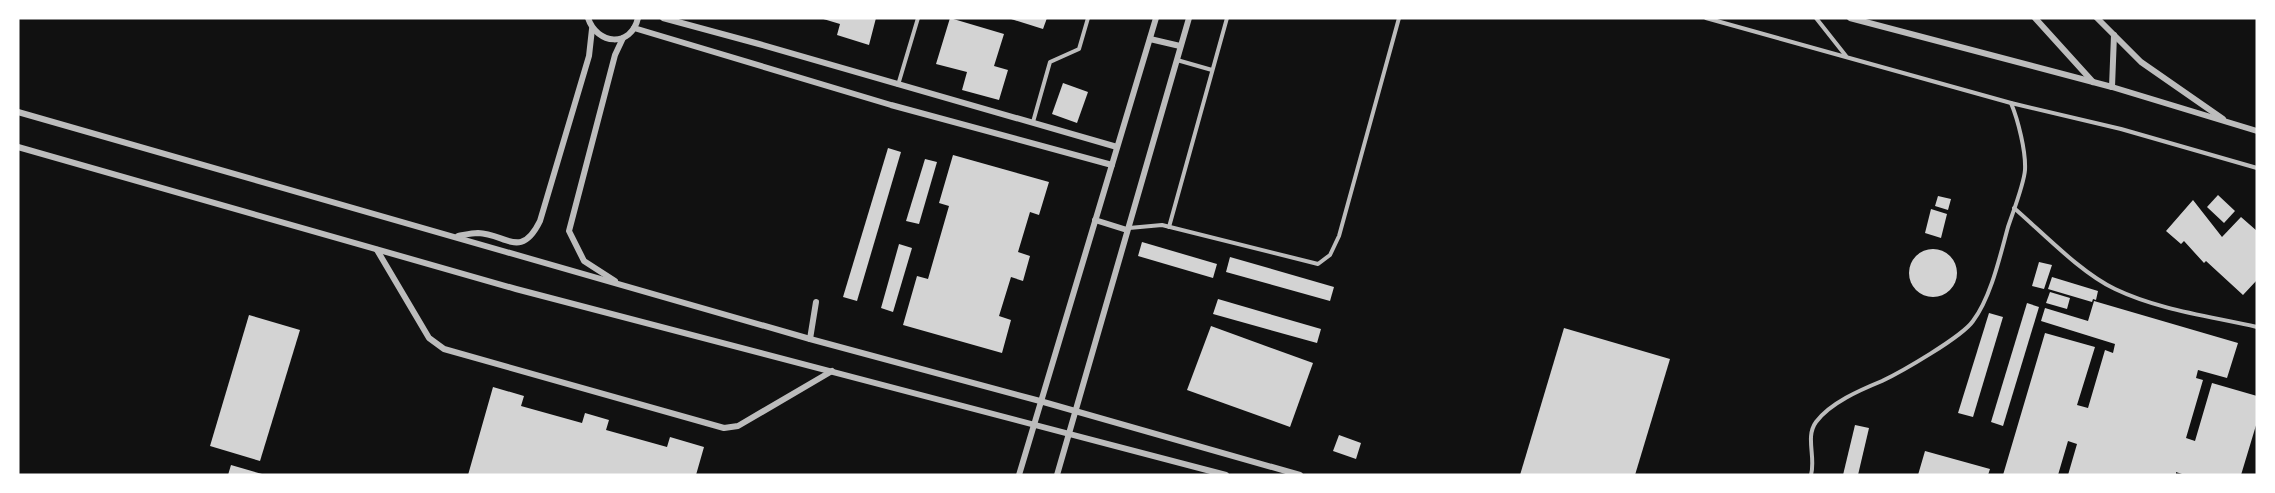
<svg xmlns="http://www.w3.org/2000/svg" width="2275" height="493" font-family="Helvetica,sans-serif">
<style>
.building{fill:#d3d3d3}
.lines{fill:none;stroke-linecap:round;stroke-linejoin:round}
.service{stroke:#bcbcbc;stroke-width:4}
.minor{stroke:#bcbcbc;stroke-width:6}
</style>
<rect width="100%" height="100%" fill="#111"/>
<g class="building">
<path d="M 820,18 L 876,18 L 869,45 L 837,35 L 840,24 Z"/>
<path d="M 950,18 L 1004,34 L 994,66 L 1008,70 L 999,100 L 962,90 L 967,72 L 936,64 Z"/>
<path d="M 1008,18 L 1047,18 L 1043,29 Z"/>
<path d="M 1063,83 L 1088,92 L 1077,123 L 1052,114 Z"/>
<path d="M 888,148 L 901,152 L 857,301 L 843,297 Z"/>
<path d="M 953,155 L 1049,182 L 1039,215 L 1030,212 L 1018,252 L 1030,256 L 1023,281 L 1011,277 L 999,316 L 1011,320 L 1002,353 L 903,325 L 917,276 L 928,279 L 949,206 L 939,203 Z"/>
<path d="M 925,159 L 937,162 L 919,224 L 906,221 Z"/>
<path d="M 2218,195 L 2235,211 L 2224,223 L 2207,207 Z"/>
<path d="M 1938,196 L 1951,199 L 1948,210 L 1935,206 Z"/>
<path d="M 2193,200 L 2222,237 L 2241,217 L 2257,231 L 2257,280 L 2243,295 L 2206,261 L 2204,263 L 2184,241 L 2181,244 L 2166,231 Z"/>
<path d="M 1931,209 L 1947,214 L 1941,238 L 1925,233 Z"/>
<path d="M 1142,242 L 1217,264 L 1213,278 L 1138,256 Z"/>
<path d="M 899,244 L 912,248 L 893,312 L 881,308 Z"/>
<circle cx="1933" cy="273" r="24"/>
<path d="M 1230,257 L 1334,287 L 1330,301 L 1226,272 Z"/>
<path d="M 2039,262 L 2052,265 L 2044,289 L 2032,286 Z"/>
<path d="M 2052,277 L 2098,291 L 2096,300 L 2093,299 L 2092,302 L 2048,289 Z"/>
<path d="M 2050,292 L 2070,298 L 2067,309 L 2046,303 Z"/>
<path d="M 1218,299 L 1321,329 L 1317,343 L 1213,314 Z"/>
<path d="M 2094,301 L 2238,343 L 2227,378 L 2198,370 L 2196,378 L 2203,380 L 2186,438 L 2195,441 L 2212,383 L 2257,396 L 2257,422 L 2241,475 L 2185,475 L 2176,472 L 2176,475 L 2068,475 L 2077,444 L 2068,441 L 2058,475 L 2003,475 L 2045,333 L 2095,347 L 2077,405 L 2088,408 L 2105,350 L 2113,353 L 2115,344 L 2041,321 L 2045,308 L 2088,321 Z"/>
<path d="M 2027,303 L 2039,307 L 2003,426 L 1991,422 Z"/>
<path d="M 1989,313 L 2003,317 L 1973,417 L 1958,413 Z"/>
<path d="M 249,315 L 300,330 L 260,461 L 210,446 Z"/>
<path d="M 1211,326 L 1313,363 L 1290,427 L 1187,390 Z"/>
<path d="M 1564,328 L 1670,359 L 1635,475 L 1520,475 Z"/>
<path d="M 493,387 L 524,396 L 521,406 L 582,423 L 585,413 L 609,420 L 606,430 L 667,447 L 670,437 L 704,447 L 696,475 L 468,475 Z"/>
<path d="M 1855,425 L 1869,428 L 1858,475 L 1843,475 Z"/>
<path d="M 1339,435 L 1361,443 L 1356,459 L 1333,451 Z"/>
<path d="M 1925,451 L 1990,469 L 1988,475 L 1918,475 Z"/>
<path d="M 231,465 L 262,474 L 262,475 L 228,475 Z"/>
</g>
<g class="lines">
<g class="service">
<path d="M 1706,18 L 2011,103 C 2018,120 2026,151 2025,170 C 2024,184 2013,212 2008,227 C 2000,256 1991,297 1973,321 C 1962,337 1901,372 1882,381 C 1860,390 1830,403 1816,422 C 1805,437 1816,457 1811,475"/>
<path d="M 1816,18 L 1846,56"/>
<path d="M 1177,60 L 1212,70"/>
<path d="M 898,85 L 918,18"/>
<path d="M 2011,103 L 2121,129 L 2257,168"/>
<path d="M 1033,122 L 1050,62 L 1079,49 L 1088,18"/>
<path d="M 2014,208 C 2043,233 2081,273 2115,289 C 2159,310 2209,316 2257,327"/>
<path d="M 1169,227 L 1227,18"/>
<path d="M 1129,228 L 1162,225 L 1318,264 L 1330,255 L 1339,236 L 1399,18"/>
</g>
<g class="minor">
<path d="M 588,18 C 597,45 631,48 638,18"/>
<path d="M 663,18 L 759,44 L 1117,147"/>
<path d="M 1850,18 L 2112,87 L 2257,131"/>
<path d="M 2035,18 L 2093,82"/>
<path d="M 2097,18 L 2141,62 L 2223,119"/>
<path d="M 634,28 L 891,105 L 1112,165"/>
<path d="M 1150,39 L 1180,46"/>
<path d="M 2112,87 L 2114,35"/>
<path d="M 18,112 L 810,339 L 1040,401 L 1300,475"/>
<path d="M 18,147 L 516,289 L 1226,475"/>
<path d="M 1095,220 L 1127,230"/>
<path d="M 458,236 C 464,235 471,233 478,233 C 506,234 521,260 540,221 L 589,56 L 592,29"/>
<path d="M 377,250 L 429,338 L 444,349 L 724,428 L 738,426 L 832,371"/>
<path d="M 615,281 L 584,261 L 569,231 L 615,55 L 623,38"/>
<path d="M 810,339 L 816,302"/>
<path d="M 1019,475 L 1156,18"/>
<path d="M 1057,475 L 1189,18"/>
</g>
</g>
<rect width="2275" height="493" fill="none" stroke="#ffffff" stroke-width="39"/>
</svg>
